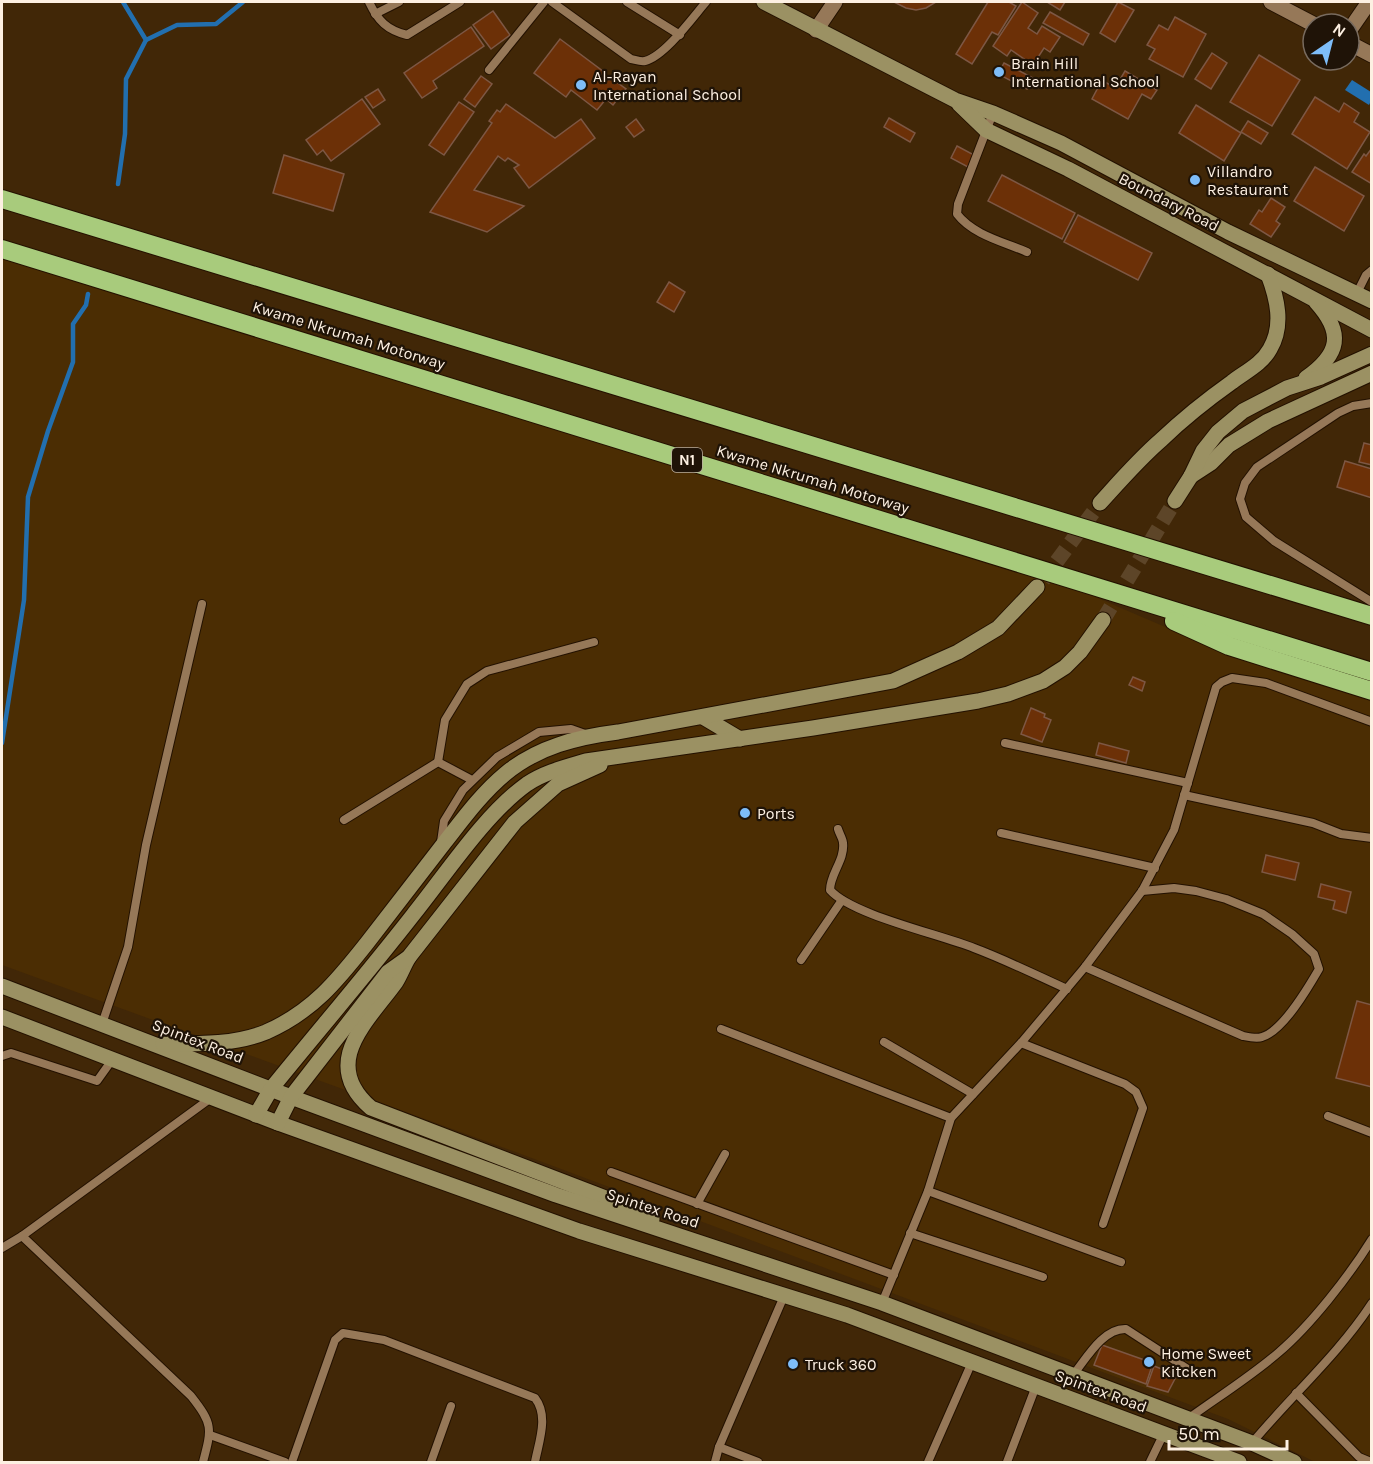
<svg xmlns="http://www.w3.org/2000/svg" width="1373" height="1464" font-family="Karla,sans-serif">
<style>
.built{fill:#4b2d03}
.water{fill:#226faf}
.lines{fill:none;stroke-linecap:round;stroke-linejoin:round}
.stream{stroke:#226faf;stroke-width:4.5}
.building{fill:#6c3007;stroke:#7d5744;stroke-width:1.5}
.secondary-tunnel{stroke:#5d4528;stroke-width:15;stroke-dasharray:15 8;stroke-linecap:butt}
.service-casing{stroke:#231100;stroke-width:10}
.minor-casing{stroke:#231100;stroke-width:17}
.secondary-casing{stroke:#231100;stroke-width:17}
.motorway-casing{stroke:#231100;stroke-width:20}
.service{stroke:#967858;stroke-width:8}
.minor{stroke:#967858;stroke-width:15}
.secondary{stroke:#9b9163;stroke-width:15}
.motorway{stroke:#a8cb7c;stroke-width:18}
.poi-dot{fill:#7ebdf9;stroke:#1f1307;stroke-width:2}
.labels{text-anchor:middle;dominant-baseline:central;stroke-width:4.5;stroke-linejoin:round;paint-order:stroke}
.shield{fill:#1f1307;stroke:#baaea0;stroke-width:1.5}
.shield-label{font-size:15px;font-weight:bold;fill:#fdf0e2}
.poi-label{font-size:16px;fill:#fdf0e2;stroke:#1f1307;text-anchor:start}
.street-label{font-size:16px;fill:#fdf0e2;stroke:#1f1307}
</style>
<rect width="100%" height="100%" fill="#412707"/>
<path class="built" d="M 2,256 L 1065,584 L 1240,659 L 1371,701 L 1371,1462 L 1315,1462 L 1228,1419 L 529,1157 L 2,965 Z"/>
<path class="water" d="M 1352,80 L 1371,92 L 1371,101 L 1369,105 L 1345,90 Z"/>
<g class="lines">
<g class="stream">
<path d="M 146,40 L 177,25 L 216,24 L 243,2"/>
<path d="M 118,184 L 125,134 L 126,79 L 146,40 L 123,2"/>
<path d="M 2,743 L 24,600 L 28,497 L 48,431 L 73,362 L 73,324 L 86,305 L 88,294"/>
</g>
</g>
<g class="building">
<path d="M 894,2 L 936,2 L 926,8 L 916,10 L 906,8 Z"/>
<path d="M 988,2 L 1009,2 L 1016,6 L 998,35 L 992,32 L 972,64 L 956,54 Z"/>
<path d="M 1022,2 L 1038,13 L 1028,28 L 1037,34 L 1042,26 L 1060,37 L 1050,52 L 1044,48 L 1033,65 L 1011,50 L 1007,56 L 993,46 Z"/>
<path d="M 1047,2 L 1065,2 L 1060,10 Z"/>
<path d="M 1118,2 L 1134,10 L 1115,42 L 1100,33 Z"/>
<path d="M 493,11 L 510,35 L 491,49 L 473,25 Z"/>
<path d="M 1050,12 L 1089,34 L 1083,45 L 1043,23 Z"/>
<path d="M 1175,17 L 1206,34 L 1183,77 L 1149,59 L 1155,49 L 1147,45 L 1159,25 L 1168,30 Z"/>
<path d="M 471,27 L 484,46 L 433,81 L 437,88 L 422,98 L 404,73 Z"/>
<path d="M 560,39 L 604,72 L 602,75 L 609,80 L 611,78 L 626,89 L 613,105 L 606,99 L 597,110 L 571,90 L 566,97 L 534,73 Z"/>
<path d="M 1212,53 L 1227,63 L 1211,89 L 1195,79 Z"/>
<path d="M 1259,55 L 1300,80 L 1272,126 L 1230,102 Z"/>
<path d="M 1004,63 L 1033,78 L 1027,89 L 998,74 Z"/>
<path d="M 1125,71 L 1157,90 L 1151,99 L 1142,94 L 1128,119 L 1092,99 L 1102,80 L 1115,88 Z"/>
<path d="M 481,76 L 492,84 L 475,107 L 464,99 Z"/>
<path d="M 378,89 L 385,100 L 373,108 L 365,97 Z"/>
<path d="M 1315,97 L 1339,112 L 1344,103 L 1359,113 L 1354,122 L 1370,132 L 1347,169 L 1292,134 Z"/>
<path d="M 362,99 L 380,124 L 331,161 L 323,150 L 317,155 L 306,140 Z"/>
<path d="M 459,102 L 474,112 L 444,155 L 429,145 Z"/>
<path d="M 506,104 L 555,138 L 581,119 L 595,138 L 529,188 L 514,168 L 519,165 L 508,158 L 505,161 L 498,156 L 474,190 L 524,206 L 487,232 L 430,212 L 492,123 L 489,121 L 497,110 L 500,112 Z"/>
<path d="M 1196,105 L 1241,133 L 1224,161 L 1179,133 Z"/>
<path d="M 889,118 L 915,133 L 910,142 L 884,127 Z"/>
<path d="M 636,119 L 644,130 L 634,137 L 626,127 Z"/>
<path d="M 1248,121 L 1268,133 L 1261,144 L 1241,132 Z"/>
<path d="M 957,146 L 974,155 L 968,167 L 951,158 Z"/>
<path d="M 1372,148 L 1372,184 L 1352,172 L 1364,154 L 1366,156 Z"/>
<path d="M 284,155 L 344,174 L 333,211 L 273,193 Z"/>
<path d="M 1315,167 L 1364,196 L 1344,231 L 1294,201 Z"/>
<path d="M 1002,175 L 1075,213 L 1062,239 L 988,201 Z"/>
<path d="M 1271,198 L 1285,207 L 1276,221 L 1280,224 L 1271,237 L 1250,224 L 1259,210 L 1262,212 Z"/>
<path d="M 1078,215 L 1152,253 L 1138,280 L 1064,242 Z"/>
<path d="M 669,282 L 685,292 L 674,312 L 657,302 Z"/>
<path d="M 1364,443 L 1372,445 L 1372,465 L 1359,462 Z"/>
<path d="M 1345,461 L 1372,469 L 1372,498 L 1337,487 Z"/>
<path d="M 1133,677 L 1145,682 L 1142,691 L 1129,685 Z"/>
<path d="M 1031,708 L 1045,714 L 1044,717 L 1051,720 L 1042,742 L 1021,734 Z"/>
<path d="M 1099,743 L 1129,751 L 1126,763 L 1096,755 Z"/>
<path d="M 1266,855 L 1299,863 L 1295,880 L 1262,872 Z"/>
<path d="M 1321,884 L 1351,892 L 1346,913 L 1333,909 L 1335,901 L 1318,897 Z"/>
<path d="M 1357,1001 L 1372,1005 L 1372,1087 L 1336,1078 Z"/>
<path d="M 1102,1345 L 1153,1363 L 1146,1384 L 1094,1365 Z"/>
<path d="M 1154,1366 L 1177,1375 L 1168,1392 L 1147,1386 Z"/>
</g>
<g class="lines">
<g class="secondary-tunnel">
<path d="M 1043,580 L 1100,503"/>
<path d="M 1103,620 L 1175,501"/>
</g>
<defs>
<g id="service">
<path d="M 369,2 C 378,21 387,30 407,35 L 460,2"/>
<path d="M 552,2 L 631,59 C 636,60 641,62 645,61 C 665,56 693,17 706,2"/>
<path d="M 627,2 L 680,35"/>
<path d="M 375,14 L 399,2"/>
<path d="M 489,70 L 544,2"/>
<path d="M 993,113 L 958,204 L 957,214 C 973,235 1004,242 1027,252"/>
<path d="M 1357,293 L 1366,275 L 1372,270"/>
<path d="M 1372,403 L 1353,406 L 1338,413 L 1257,467 L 1245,483 L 1240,499 L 1246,517 L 1274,541 L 1372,602"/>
<path d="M 1005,743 L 1188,783"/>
<path d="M 438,762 L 445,720 L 467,684 L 487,671 L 594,642"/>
<path d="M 1184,795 L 1313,823 L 1341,834 L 1372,838"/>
<path d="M 344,820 L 438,762 L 472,780"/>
<path d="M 838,829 C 839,833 843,839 843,843 C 845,860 830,874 830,890 C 852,915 939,934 974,948 C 1006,960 1036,975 1067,989"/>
<path d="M 1001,833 L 1155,868"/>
<path d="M 441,842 L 444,821 L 463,790 L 497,757 L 539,732 L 571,729 L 588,735"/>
<path d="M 801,960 L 842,900"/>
<path d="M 1085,967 L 1243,1036 C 1248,1037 1257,1039 1262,1037 C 1283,1031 1308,988 1319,969 L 1314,954 L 1292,934 L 1263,914 L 1226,899 L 1196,891 L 1174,888 L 1142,891"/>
<path d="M 102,1024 L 128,947 L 146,845 L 202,604"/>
<path d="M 721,1029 L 951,1118"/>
<path d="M 884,1042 L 973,1094"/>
<path d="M 1021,1043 L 1125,1084 L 1136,1092 L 1143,1108 L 1103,1224"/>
<path d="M 2,1056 L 11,1053 L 97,1081 L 112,1060"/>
<path d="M 1328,1116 L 1372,1133"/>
<path d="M 611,1172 L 894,1275"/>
<path d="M 928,1191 L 1121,1262"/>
<path d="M 697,1204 L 725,1154"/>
<path d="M 910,1233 L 1043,1277"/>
<path d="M 22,1236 L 191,1396 C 213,1424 212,1428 203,1462"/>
<path d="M 2,1248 L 22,1236 L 211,1098"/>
<path d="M 882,1303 L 928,1191 L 951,1118 L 1021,1043 L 1085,967 L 1142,891 L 1174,830 L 1216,687 L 1222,682 L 1232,678 L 1266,683 L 1372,722"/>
<path d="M 1073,1375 C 1086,1359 1103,1328 1126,1329 L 1197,1375"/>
<path d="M 1296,1393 L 1359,1457 L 1371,1462"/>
<path d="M 1189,1418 C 1218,1397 1250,1377 1278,1353 C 1311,1325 1349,1276 1372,1239"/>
<path d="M 210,1435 L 285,1462"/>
<path d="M 1252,1443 C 1292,1395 1338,1355 1372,1303"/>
<path d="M 719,1447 L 758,1462"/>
<path d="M 292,1462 L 335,1340 L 343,1333 L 384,1340 L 535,1398 C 549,1416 539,1441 535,1462"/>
<path d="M 431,1462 L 451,1406"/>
<path d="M 715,1462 L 719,1447 L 784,1296"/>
<path d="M 928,1462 L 972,1362"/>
<path d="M 1007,1462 L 1036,1386"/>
<path d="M 1150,1462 L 1164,1433"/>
</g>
<g id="minor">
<path d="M 1271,2 L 1313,24"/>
<path d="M 816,30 L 835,2"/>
<path d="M 1349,31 L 1369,2"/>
<path d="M 1349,43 L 1372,55"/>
</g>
<g id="secondary">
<path d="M 764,2 L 955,100 L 993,113 L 1061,143 L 1228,232 L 1372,301"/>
<path d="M 959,104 L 986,130 L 1068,169 L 1372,330"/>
<path d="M 1306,378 C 1340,354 1344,333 1316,302"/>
<path d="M 1191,476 L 1211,463 L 1229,445 L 1268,421 L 1372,373"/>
<path d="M 1175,501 L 1191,476 L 1203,451 L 1218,432 L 1243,411 L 1287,388 L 1321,377 L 1372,354"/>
<path d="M 1100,503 C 1120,481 1139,459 1161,440 C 1183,419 1208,399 1232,382 C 1245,372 1262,364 1270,349 C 1284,325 1277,298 1268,274"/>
<path d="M 703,717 L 740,739"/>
<path d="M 409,957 C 404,965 401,974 396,982 C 367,1022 319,1063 371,1108 L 629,1207 L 652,1219"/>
<path d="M 2,986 L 291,1097 L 556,1195 L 882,1303 L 1252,1443 L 1294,1462"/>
<path d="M 2,1017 L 278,1123 L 579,1231 L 847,1315 L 1239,1462"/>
<path d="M 163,1044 C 197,1044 234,1045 266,1032 C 312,1012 337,981 367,943 C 393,909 419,876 445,842 C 463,819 482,793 505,774 C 537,747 578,737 618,732 L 893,681 L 958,652 L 998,628 L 1037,587"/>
<path d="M 256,1115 L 271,1089 C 318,1031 367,974 413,915 C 446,874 485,814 527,784 C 545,772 566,767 586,761 L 813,728 L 978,701 L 1008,694 L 1043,681 L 1065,667 L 1080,652 L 1103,620"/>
<path d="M 278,1123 L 291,1097 L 388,972 L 409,957 L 515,822 L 558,784 L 600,765"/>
</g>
<g id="motorway">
<path d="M 2,199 L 1372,616"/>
<path d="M 2,249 L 1372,672"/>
<path d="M 1174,621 L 1229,646 L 1372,691"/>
</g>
</defs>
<use href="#service" class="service-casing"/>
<use href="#minor" class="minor-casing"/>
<use href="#secondary" class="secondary-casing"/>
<use href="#motorway" class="motorway-casing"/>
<use href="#service" class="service"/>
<use href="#minor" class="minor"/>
<use href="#secondary" class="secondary"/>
<use href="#motorway" class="motorway"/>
</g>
<g class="poi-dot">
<circle cx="999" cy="72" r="6"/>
<circle cx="581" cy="85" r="6"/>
<circle cx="1195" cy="180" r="6"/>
<circle cx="745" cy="813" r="6"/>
<circle cx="1149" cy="1362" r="6"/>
<circle cx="793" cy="1364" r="6"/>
</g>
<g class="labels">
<rect class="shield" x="672" y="448" width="30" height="24" rx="4.5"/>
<g class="shield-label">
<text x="687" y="460">N1</text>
</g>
<g class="poi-label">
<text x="1011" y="63">Brain Hill<tspan x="1011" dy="18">International School</tspan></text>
<text x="593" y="76">Al-Rayan<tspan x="593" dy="18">International School</tspan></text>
<text x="1207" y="171">Villandro<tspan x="1207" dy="18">Restaurant</tspan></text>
<text x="757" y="813">Ports</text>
<text x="1161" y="1353">Home Sweet<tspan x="1161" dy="18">Kitcken</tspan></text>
<text x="805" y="1364">Truck 360</text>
</g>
<g class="street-label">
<text transform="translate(1169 202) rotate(27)">Boundary Road</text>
<text transform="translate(349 335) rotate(17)">Kwame Nkrumah Motorway</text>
<text transform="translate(813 479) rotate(17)">Kwame Nkrumah Motorway</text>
<text transform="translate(198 1041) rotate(21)">Spintex Road</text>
<text transform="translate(653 1208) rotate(18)">Spintex Road</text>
<text transform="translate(1101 1391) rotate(20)">Spintex Road</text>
</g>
</g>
<rect width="1373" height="1464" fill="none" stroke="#fdf0e2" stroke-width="6"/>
<g transform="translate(1331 42) rotate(35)"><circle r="28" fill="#1f1307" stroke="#786b5f" stroke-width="1.5"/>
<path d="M0-4.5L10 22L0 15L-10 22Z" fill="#7ebdf9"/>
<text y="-9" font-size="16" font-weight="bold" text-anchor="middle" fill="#fdf0e2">N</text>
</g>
<path d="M1169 1440v9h118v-9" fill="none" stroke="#fdf0e2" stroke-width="3"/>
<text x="1178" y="1440" font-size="18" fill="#fdf0e2" stroke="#1f1307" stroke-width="4.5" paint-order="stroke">50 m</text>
</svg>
